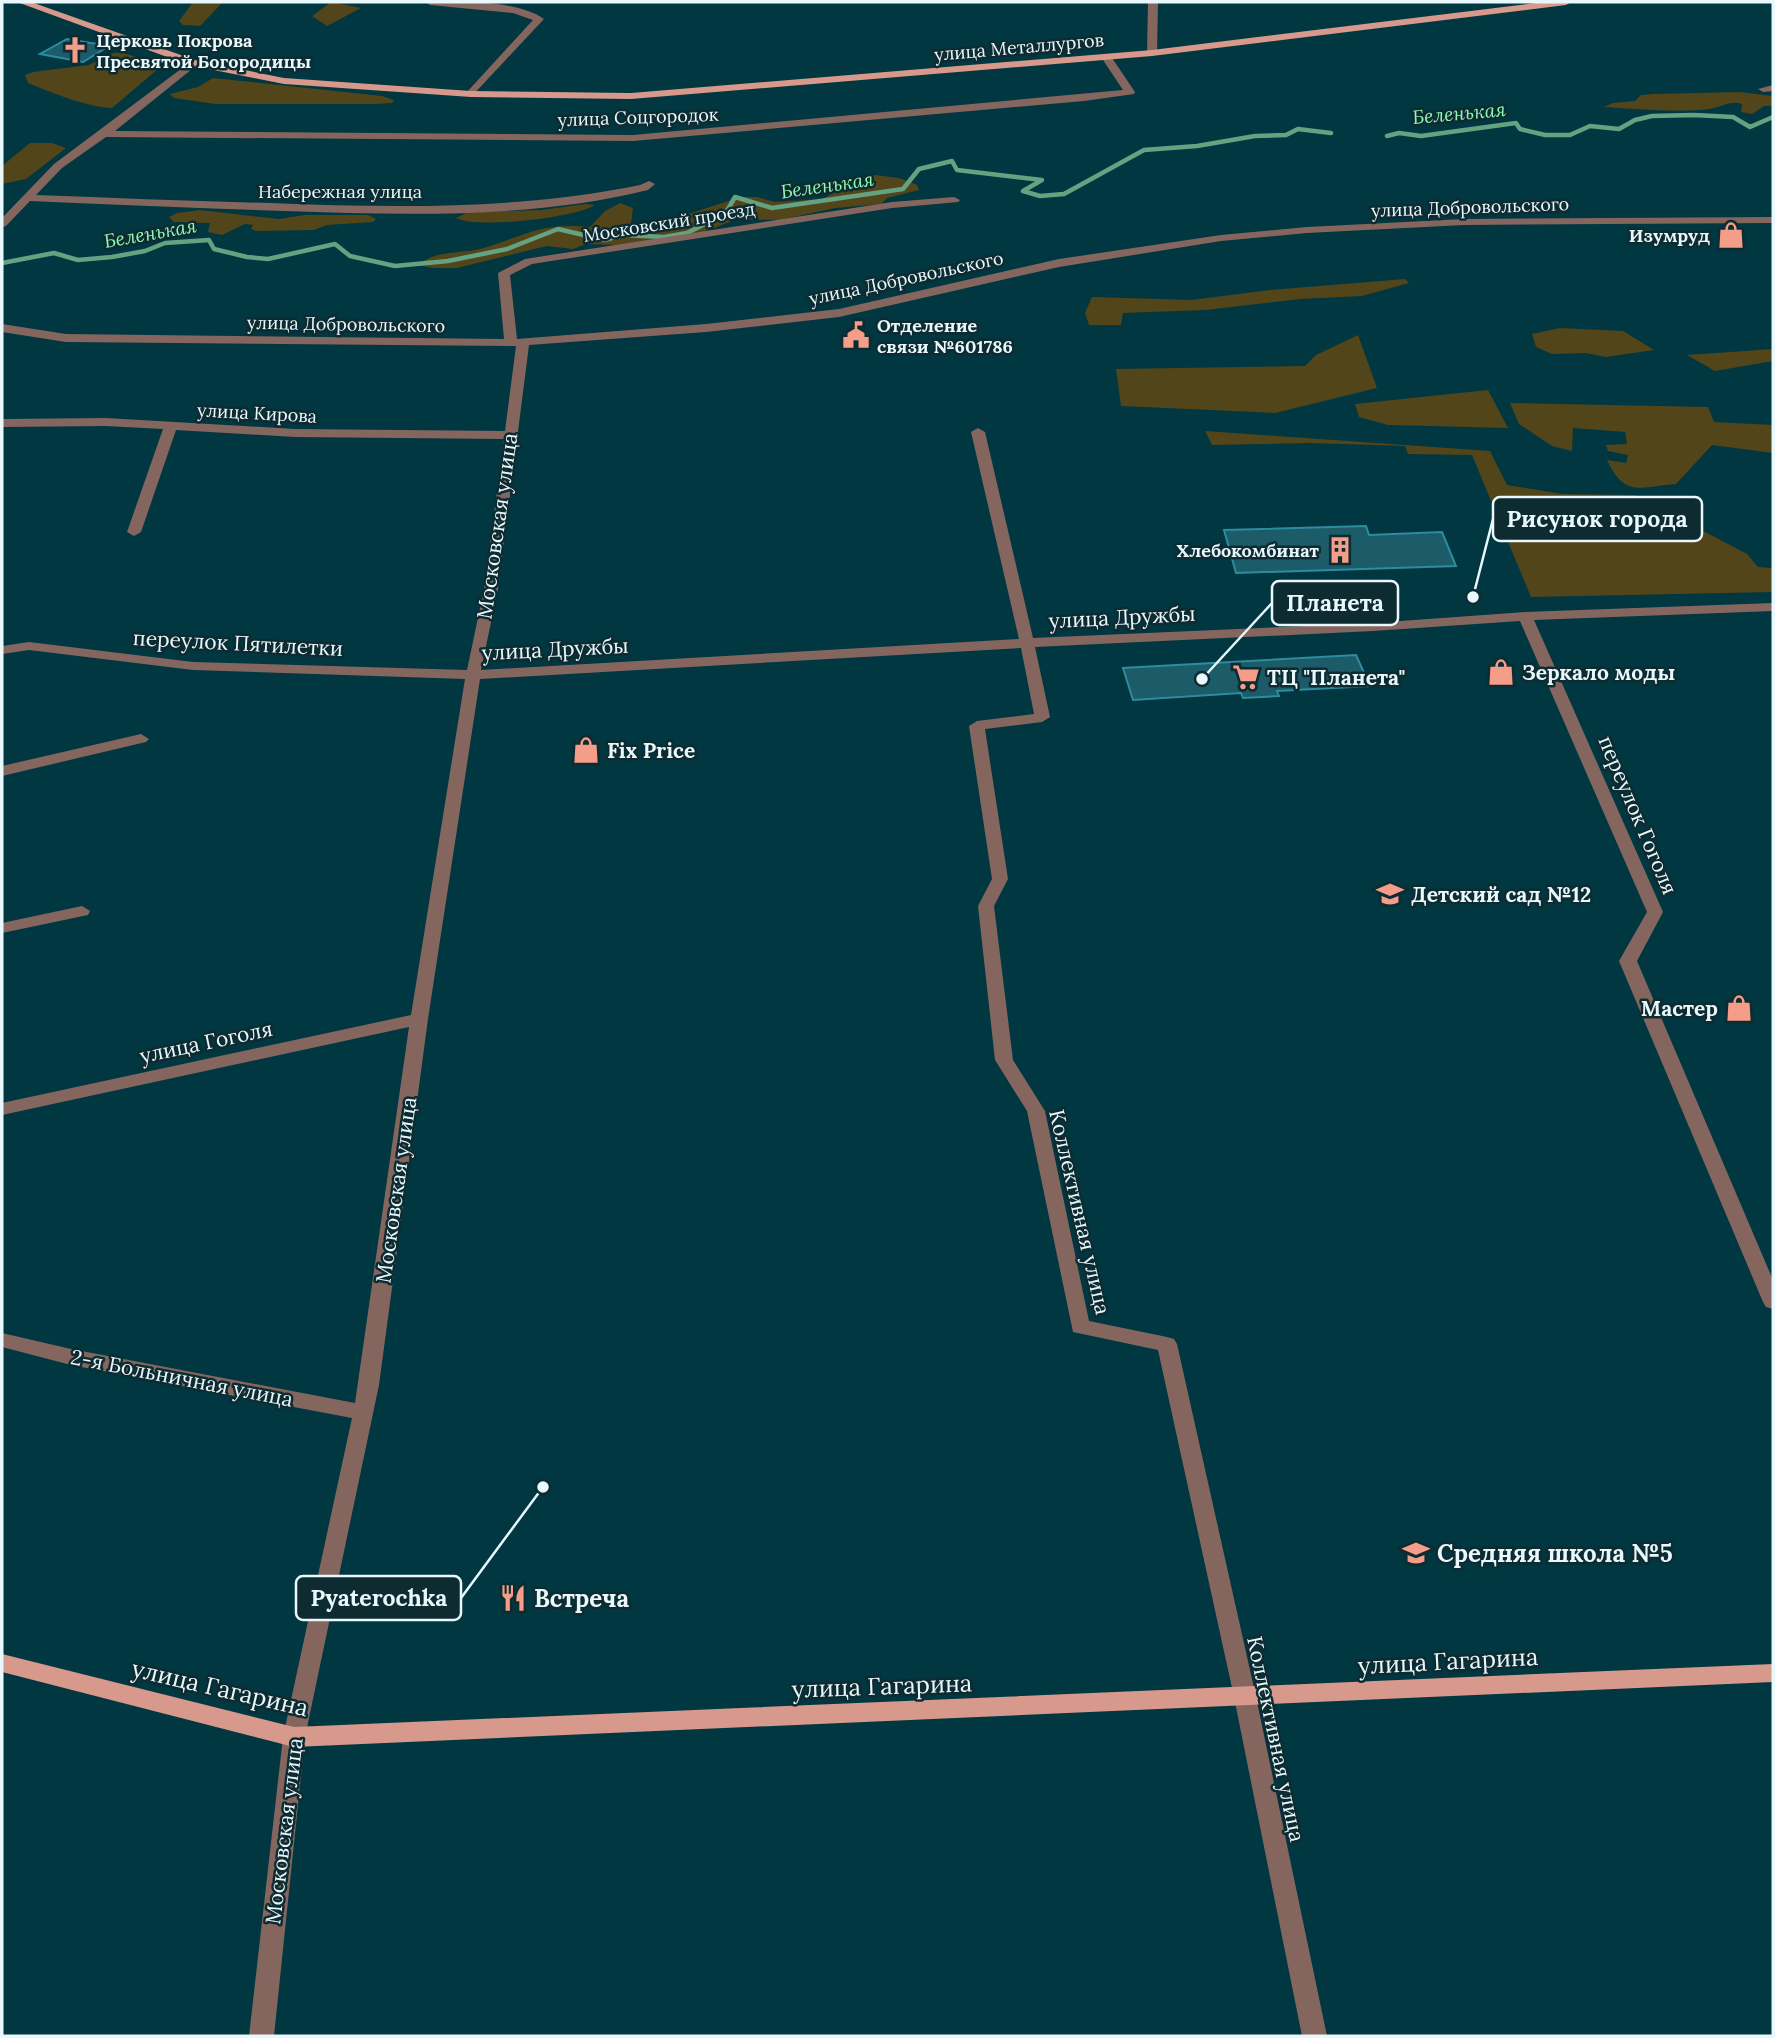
<svg xmlns="http://www.w3.org/2000/svg" width="1775" height="2038" font-family="Lora,serif">
<style>
.green{fill:#514519}
.lines{fill:none;stroke-linecap:round;stroke-linejoin:round}
.stream{stroke:#65a282;stroke-width:4.5}
.building{fill:#1c5b68;stroke:#2d8c9f;stroke-width:2}
.minor{fill:#84665f;fill-rule:evenodd}
.major{fill:#d6998b;fill-rule:evenodd}
.labels{text-anchor:middle;dominant-baseline:central;stroke-width:5;stroke-linejoin:round;paint-order:stroke}
.far-poi-label{font-size:18px;font-weight:bold;fill:#e8f8fc;stroke:#0e2b31;text-anchor:start}
.far-street-label{font-size:18px;fill:#e8f8fc;stroke:#0e2b31}
.far-water-label{font-size:19px;font-style:italic;fill:#90fab4;stroke:#0e2b31}
.street-label{font-size:21px;fill:#e8f8fc;stroke:#0e2b31}
.poi-label{font-size:21px;font-weight:bold;fill:#e8f8fc;stroke:#0e2b31;text-anchor:start}
.near-poi-label{font-size:24px;font-weight:bold;fill:#e8f8fc;stroke:#0e2b31;text-anchor:start}
.near-street-label{font-size:24px;fill:#e8f8fc;stroke:#0e2b31}
.leader{fill:none;stroke:#e8f8fc;stroke-width:2.5}
.callout-dot{fill:#e8f8fc;stroke:#0e2b31;stroke-width:2.5}
.callout{fill:#0e2b31;stroke:#e8f8fc;stroke-width:2.5}
.callout-label{font-size:23px;text-anchor:middle;font-weight:bold;fill:#e8f8fc}
</style>
<rect width="100%" height="100%" fill="#013741"/>
<g class="green">
<path d="M 193,2 L 223,2 L 200,26 L 183,25 L 179,21 Z"/>
<path d="M 331,2 L 332,2 L 361,8 L 327,26 L 312,16 Z"/>
<path d="M 120,52 L 152,62 L 158,69 L 112,108 C 86,107 53,93 28,83 L 25,75 L 33,72 L 89,65 L 110,54 Z"/>
<path d="M 213,78 L 382,96 L 394,100 L 392,103 L 376,104 L 215,104 L 174,98 L 170,94 L 198,87 Z"/>
<path d="M 1740,92 L 1773,96 L 1773,106 L 1764,106 L 1752,114 L 1741,112 L 1742,104 C 1729,100 1723,107 1710,109 C 1675,113 1640,109 1604,107 L 1613,103 L 1635,101 L 1641,95 L 1653,94 Z"/>
<path d="M 30,143 L 52,143 L 66,148 L 26,179 L 2,184 L 2,166 Z"/>
<path d="M 875,175 L 899,178 L 917,185 L 919,190 L 887,198 L 881,204 L 835,208 L 780,220 L 737,219 L 701,233 L 617,245 L 586,244 L 573,249 L 547,246 L 457,268 L 432,268 L 418,265 C 436,250 458,254 480,249 C 525,236 540,222 590,227 L 605,211 L 620,203 L 633,208 L 630,232 L 649,234 L 668,230 L 669,224 L 679,217 L 741,197 L 757,197 L 775,202 L 823,199 L 855,179 Z"/>
<path d="M 585,204 L 595,205 C 575,218 476,229 456,218 L 468,212 L 542,210 Z"/>
<path d="M 200,210 L 279,219 L 305,215 L 368,215 L 376,219 L 373,222 L 327,225 L 314,230 L 256,231 L 251,229 L 253,225 L 245,224 L 222,235 L 208,232 L 210,223 L 174,222 L 169,217 L 177,213 Z"/>
<path d="M 1405,279 L 1409,283 L 1362,296 L 1300,299 L 1206,310 L 1123,313 L 1121,325 L 1089,325 L 1085,313 L 1092,297 L 1191,300 L 1270,290 Z"/>
<path d="M 1560,328 L 1623,331 L 1654,350 L 1606,357 L 1585,353 L 1552,354 L 1536,347 L 1532,334 Z"/>
<path d="M 1358,335 L 1377,388 L 1275,413 L 1121,406 L 1116,369 L 1305,366 L 1316,355 Z"/>
<path d="M 1773,349 L 1773,361 L 1715,371 L 1687,355 Z"/>
<path d="M 1488,390 L 1508,428 L 1388,425 L 1359,417 L 1355,404 Z"/>
<path d="M 1510,403 L 1708,407 L 1714,422 L 1773,425 L 1773,453 L 1712,445 L 1676,484 C 1639,487 1625,498 1607,460 L 1626,463 L 1628,455 L 1608,451 L 1606,445 L 1627,444 L 1625,432 L 1573,428 L 1572,451 L 1552,446 L 1519,424 Z"/>
<path d="M 1205,431 L 1490,451 L 1507,485 L 1563,494 L 1635,495 L 1747,554 L 1758,567 L 1773,568 L 1773,592 L 1531,597 L 1472,455 L 1408,454 L 1405,446 L 1312,443 L 1212,445 Z"/>
</g>
<g class="lines">
<g class="stream">
<path d="M 1387,136 L 1399,133 L 1421,136 L 1516,123 L 1520,129 L 1545,135 L 1570,135 L 1590,126 L 1619,129 L 1635,120 L 1652,116 L 1694,115 L 1733,117 L 1750,127 L 1773,117"/>
<path d="M 2,263 L 54,253 L 78,260 L 112,257 L 145,251 L 165,243 L 209,240 L 214,249 L 247,257 L 268,259 L 335,244 L 350,256 L 395,266 L 448,261 L 507,249 L 558,229 L 605,240 L 622,235 L 664,237 L 687,233 L 725,214 L 735,197 L 772,208 L 903,189 L 919,169 L 952,161 L 957,170 L 1042,180 L 1023,191 L 1040,196 L 1064,194 L 1144,150 L 1197,146 L 1255,136 L 1286,135 L 1298,129 L 1331,133"/>
</g>
</g>
<g class="building">
<path d="M 67,39 L 109,46 L 83,62 L 40,54 Z"/>
<path d="M 1366,526 L 1369,535 L 1442,532 L 1456,566 L 1236,573 L 1224,530 Z"/>
<path d="M 1356,655 L 1370,686 L 1277,691 L 1279,696 L 1243,698 L 1241,693 L 1133,700 L 1123,668 Z"/>
</g>
<g class="lines">
<g class="minor">
<path d="M 425,2 C 457,1 518,0 544,19 L 471,97 L 466,94 L 467,92 L 533,20 L 513,13 L 430,5 Z"/>
<path d="M 1148,2 L 1158,2 L 1157,53 L 1152,56 L 1147,53 Z"/>
<path d="M 1106,54 L 1110,55 L 1135,92 L 1134,94 L 1084,101 L 633,141 L 106,137 L 62,168 L 36,195 C 114,198 192,201 270,203 C 394,208 518,210 640,185 L 649,181 L 655,184 L 648,190 C 530,219 405,215 284,211 C 199,208 115,205 30,201 L 6,226 L 2,227 L 2,218 L 54,164 L 193,60 L 197,61 L 197,65 L 115,131 L 633,135 L 1123,90 L 1101,57 Z"/>
<path d="M 1773,85 L 1773,91 L 1763,92 L 1758,89 Z"/>
<path d="M 954,197 L 960,200 L 958,202 L 892,208 L 532,264 L 510,275 L 517,339 L 706,324 L 839,309 L 1059,259 L 1221,235 L 1307,227 L 1464,219 L 1773,217 L 1773,223 L 1464,225 L 1307,233 L 1221,241 L 1059,267 L 839,317 L 706,332 L 529,345 L 498,589 L 481,670 L 1019,639 L 971,432 L 978,428 L 985,432 L 1033,638 L 1373,623 L 1525,612 L 1773,603 L 1773,611 L 1534,620 L 1663,912 L 1637,961 L 1773,1280 L 1773,1309 L 1766,1307 L 1763,1302 L 1619,961 L 1647,912 L 1520,621 L 1373,631 L 1035,647 L 1050,717 L 1042,722 L 985,729 L 1008,879 L 994,906 L 1013,1060 L 1045,1111 L 1089,1321 L 1167,1337 L 1174,1339 L 1177,1344 L 1256,1697 L 1327,2036 L 1302,2036 L 1234,1697 L 1158,1350 L 1073,1332 L 1027,1111 L 995,1060 L 978,906 L 992,879 L 969,726 L 977,721 L 1034,714 L 1021,648 L 480,679 L 428,1019 L 379,1385 L 305,1737 L 274,2036 L 249,2036 L 283,1737 L 352,1418 L 71,1365 L 2,1347 L 2,1333 L 71,1349 L 355,1403 L 409,1027 L 2,1115 L 2,1103 L 411,1015 L 465,679 L 193,670 L 29,650 L 2,654 L 2,646 L 29,642 L 193,662 L 467,670 L 484,589 L 504,439 L 295,437 L 176,430 L 141,532 L 134,536 L 127,532 L 163,429 L 106,426 L 2,427 L 2,419 L 106,418 L 295,429 L 505,431 L 516,346 L 66,342 L 2,332 L 2,324 L 66,334 L 504,339 L 498,273 L 525,259 L 892,202 Z"/>
<path d="M 141,734 L 149,739 L 146,742 L 2,776 L 2,766 Z"/>
<path d="M 82,906 L 90,911 L 88,915 L 2,933 L 2,923 Z"/>
</g>
<g class="major">
<path d="M 17,2 L 31,2 L 195,60 L 284,78 L 471,91 L 631,93 L 1152,50 L 1544,2 L 1571,2 L 1566,5 L 1152,56 L 631,99 L 471,97 L 284,84 L 189,65 Z"/>
<path d="M 2,1654 L 294,1727 L 1773,1664 L 1773,1682 L 294,1747 L 2,1672 Z"/>
</g>
</g>
<defs>
<symbol id="church-bare" viewBox="-9 -9 18 18"><path d="M-1.2-6h2.4v3.5h3.3v2.4h-3.3V6h-2.4V-.1h-3.3v-2.4h3.3Z" fill="#f49e8a" stroke="#0e2b31" stroke-width="2.5" paint-order="stroke"/></symbol>
<symbol id="shop-bare" viewBox="-9 -9 18 18"><path d="M-5-2.5h2.3a2.7 3.5 0 0 1 5.4 0H5L5.5 6h-11ZM-1.5-2.5h3a1.5 2.3 0 0 0-3 0Z" fill="#f49e8a" stroke="#0e2b31" stroke-width="2.5" paint-order="stroke"/></symbol>
<symbol id="civic-bare" viewBox="-9 -9 18 18"><path d="M-.6-6.5H3V-4.5H.6V-3L4-1V1h2V6H-6V1h2V-1L-.6-3ZM-1.2 2.5V6h2.4V2.5Z" fill="#f49e8a" stroke="#0e2b31" stroke-width="2.5" paint-order="stroke"/></symbol>
<symbol id="building-bare" viewBox="-9 -9 18 18"><path d="M-4-6H4V6H1V3H-1V6H-4ZM-2.5-4.3h1.7v1.8h-1.7ZM.8-4.3h1.7v1.8H.8ZM-2.5-1h1.7V.8h-1.7ZM.8-1h1.7V.8H.8Z" fill="#f49e8a" stroke="#0e2b31" stroke-width="2.5" paint-order="stroke"/></symbol>
<symbol id="supermarket-bare" viewBox="-9 -9 18 18"><path d="M-6-5.5h2.5l.6 2H6L4.5 2H-2.5L-4.4-4H-6ZM-1.5 3.2a1.3 1.3 0 1 0 .1 0ZM3 3.2a1.3 1.3 0 1 0 .1 0Z" fill="#f49e8a" stroke="#0e2b31" stroke-width="2.5" paint-order="stroke"/></symbol>
<symbol id="school-bare" viewBox="-9 -9 18 18"><path d="M0-5L7-2L0 1L-7-2ZM-4 1L0 2.5L4 1V4Q0 6-4 4Z" fill="#f49e8a" stroke="#0e2b31" stroke-width="2.5" paint-order="stroke"/></symbol>
<symbol id="restaurant-bare" viewBox="-9 -9 18 18"><path d="M-5-6h1v4h1v-4h1v4h1v-4h1v5L-1.5 .5V6h-2V.5L-5-1ZM5-6V6H3V1.5H1.5Q1.5-4 5-6Z" fill="#f49e8a" stroke="#0e2b31" stroke-width="2.5" paint-order="stroke"/></symbol>
</defs>
<g fill-rule="evenodd">
<use href="#church-bare" x="56" y="31" width="38" height="38"/>
<use href="#shop-bare" x="1712" y="216" width="38" height="38"/>
<use href="#civic-bare" x="837" y="316" width="38" height="38"/>
<use href="#building-bare" x="1321" y="531" width="38" height="38"/>
<use href="#shop-bare" x="1482" y="653" width="38" height="38"/>
<use href="#supermarket-bare" x="1227" y="658" width="38" height="38"/>
<use href="#shop-bare" x="567" y="731" width="38" height="38"/>
<use href="#school-bare" x="1371" y="875" width="38" height="38"/>
<use href="#shop-bare" x="1720" y="989" width="38" height="38"/>
<use href="#school-bare" x="1397" y="1534" width="38" height="38"/>
<use href="#restaurant-bare" x="494" y="1579" width="38" height="38"/>
</g>
<g class="labels">
<g class="far-poi-label">
<text x="96" y="40">Церковь Покрова<tspan x="96" dy="21">Пресвятой Богородицы</tspan></text>
<text x="1710" y="235" text-anchor="end">Изумруд</text>
<text x="877" y="325">Отделение<tspan x="877" dy="21">связи №601786</tspan></text>
<text x="1319" y="550" text-anchor="end">Хлебокомбинат</text>
</g>
<g class="far-street-label">
<text transform="translate(1019 47) rotate(-5)">улица Металлургов</text>
<text transform="translate(638 117) rotate(-2)">улица Соцгородок</text>
<text x="340" y="191">Набережная улица</text>
<text transform="translate(1470 207) rotate(-2)">улица Добровольского</text>
<text transform="translate(669 222) rotate(-9)">Московский проезд</text>
<text transform="translate(906 278) rotate(-12)">улица Добровольского</text>
<text transform="translate(346 324) rotate(1)">улица Добровольского</text>
<text transform="translate(257 413) rotate(3)">улица Кирова</text>
</g>
<g class="far-water-label">
<text transform="translate(1459 113) rotate(-5)">Беленькая</text>
<text transform="translate(827 185) rotate(-8)">Беленькая</text>
<text transform="translate(150 233) rotate(-10)">Беленькая</text>
</g>
<g class="street-label">
<text transform="translate(497 526) rotate(-82)">Московская улица</text>
<text transform="translate(1122 617) rotate(-3)">улица Дружбы</text>
<text transform="translate(238 643) rotate(3)">переулок Пятилетки</text>
<text transform="translate(555 649) rotate(-3)">улица Дружбы</text>
<text transform="translate(1638 815) rotate(67)">переулок Гоголя</text>
<text transform="translate(206 1042) rotate(-12)">улица Гоголя</text>
<text transform="translate(396 1190) rotate(-82)">Московская улица</text>
<text transform="translate(1080 1212) rotate(77)">Коллективная улица</text>
<text transform="translate(182 1378) rotate(11)">2-я Больничная улица</text>
<text transform="translate(1276 1739) rotate(78)">Коллективная улица</text>
<text transform="translate(284 1831) rotate(-83)">Московская улица</text>
</g>
<g class="poi-label">
<text x="1522" y="672">Зеркало моды</text>
<text x="1267" y="677">ТЦ "Планета"</text>
<text x="607" y="750">Fix Price</text>
<text x="1411" y="894">Детский сад №12</text>
<text x="1718" y="1008" text-anchor="end">Мастер</text>
</g>
<g class="near-poi-label">
<text x="1437" y="1553">Средняя школа №5</text>
<text x="534" y="1598">Встреча</text>
</g>
<g class="near-street-label">
<text transform="translate(1448 1661) rotate(-3)">улица Гагарина</text>
<text transform="translate(882 1686) rotate(-2)">улица Гагарина</text>
<text transform="translate(220 1688) rotate(13)">улица Гагарина</text>
</g>
</g>
<path class="leader" d="M1473 597L1493 519M1202 679L1272 603M543 1487L461 1598"/>
<g class="callout-dot">
<circle cx="1473" cy="597" r="7"/>
<circle cx="1202" cy="679" r="7"/>
<circle cx="543" cy="1487" r="7"/>
</g>
<g class="callout">
<rect x="1493" y="497" width="209" height="44" rx="7"/>
<rect x="1272" y="581" width="126" height="44" rx="7"/>
<rect x="296" y="1576" width="165" height="44" rx="7"/>
</g>
<g class="callout-label">
<text x="1597" y="527">Рисунок города</text>
<text x="1335" y="611">Планета</text>
<text x="379" y="1606">Pyaterochka</text>
</g>
<rect width="1775" height="2038" fill="none" stroke="#e8f8fc" stroke-width="7"/>
</svg>
